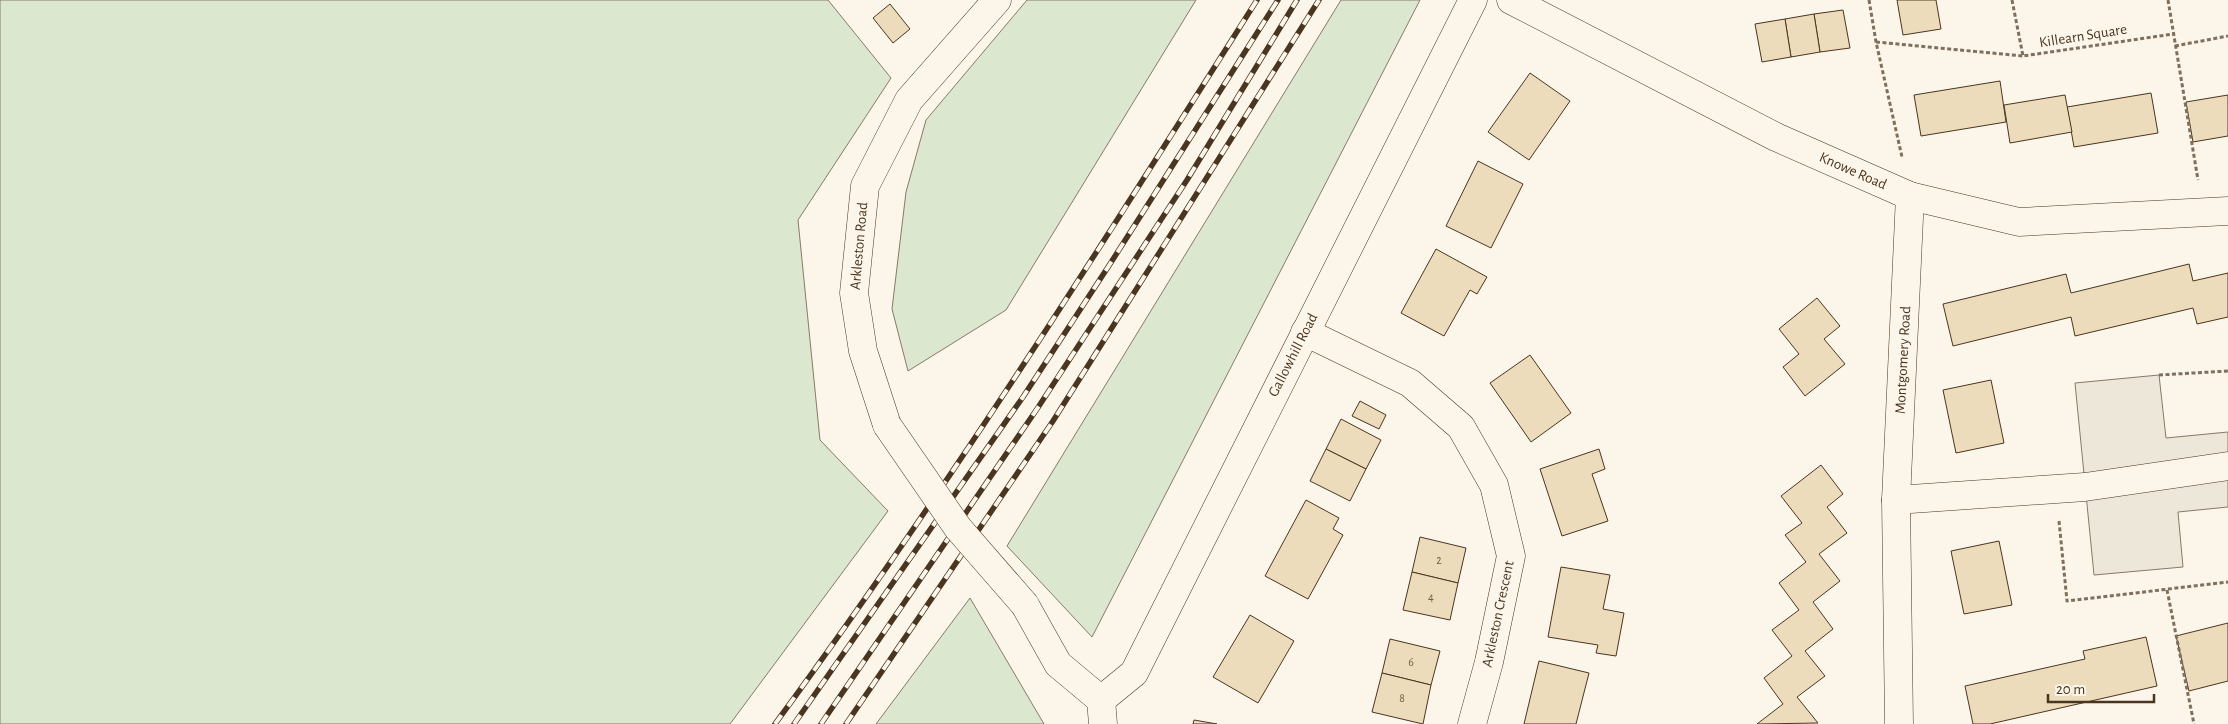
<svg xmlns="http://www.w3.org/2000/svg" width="2228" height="724" font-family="'Alegreya Sans',sans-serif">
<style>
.green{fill:#dce7d0;stroke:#887966}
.parking{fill:#ede7d9;stroke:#887966}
.building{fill:#ecdcbc;stroke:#4a3520}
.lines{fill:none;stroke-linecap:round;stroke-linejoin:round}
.minor-casing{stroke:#4a3520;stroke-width:29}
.path{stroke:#7f6f5c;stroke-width:3;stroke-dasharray:4 2.5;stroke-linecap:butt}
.minor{stroke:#fbf6e9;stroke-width:28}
.rail-casing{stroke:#4a3520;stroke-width:5.5}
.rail{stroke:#fbf6e9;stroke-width:4;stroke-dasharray:11;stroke-linecap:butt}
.minor-bridge-casing{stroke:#4a3520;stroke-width:29;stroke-linecap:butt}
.minor-bridge{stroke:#fbf6e9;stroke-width:28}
.labels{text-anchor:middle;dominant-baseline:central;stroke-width:4;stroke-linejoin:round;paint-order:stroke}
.number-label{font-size:12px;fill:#725f47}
.street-label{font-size:15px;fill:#4a3520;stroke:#fbf6e9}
</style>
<rect width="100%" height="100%" fill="#fbf6e9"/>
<g class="green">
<path d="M 0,0 L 828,0 L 891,78 L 798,220 L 820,440 L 888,511 L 730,724 L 0,724 Z"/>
<path d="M 1027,0 L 1196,0 L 1006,310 L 908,371 L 892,309 L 906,192 L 926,120 Z"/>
<path d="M 1341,0 L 1420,0 L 1092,637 L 1007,546 Z"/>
<path d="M 970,598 L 1044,724 L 876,724 Z"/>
</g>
<path class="parking" d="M 2159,375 L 2166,438 L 2228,432 L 2228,507 L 2178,512 L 2183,567 L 2094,575 L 2075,383 Z"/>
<g class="building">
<path d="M 1897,0 L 1936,0 L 1941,29 L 1903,35 Z"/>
<path d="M 890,4 L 910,29 L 893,43 L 873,18 Z"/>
<path d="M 1843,10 L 1850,48 L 1820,52 L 1814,14 Z"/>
<path d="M 1814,14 L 1820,52 L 1791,57 L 1785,19 Z"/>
<path d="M 1785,19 L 1791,57 L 1762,62 L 1755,24 Z"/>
<path d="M 1530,73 L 1570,101 L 1529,160 L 1488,132 Z"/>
<path d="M 2000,81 L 2006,122 L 1921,136 L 1914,95 Z"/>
<path d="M 2151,93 L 2158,133 L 2074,147 L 2067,107 Z"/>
<path d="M 2065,95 L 2072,132 L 2010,143 L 2004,105 Z"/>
<path d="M 2228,95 L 2228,136 L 2193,142 L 2186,102 Z"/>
<path d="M 1478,161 L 1523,184 L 1491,248 L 1446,226 Z"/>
<path d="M 1436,249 L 1487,277 L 1477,294 L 1470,290 L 1444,336 L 1401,313 Z"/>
<path d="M 2189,264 L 2193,281 L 2228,273 L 2228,317 L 2197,324 L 2193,308 L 2075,336 L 2071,317 L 1953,346 L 1943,304 L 2066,274 L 2071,293 Z"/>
<path d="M 1817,298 L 1840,326 L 1824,339 L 1845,364 L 1805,396 L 1783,367 L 1799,354 L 1779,329 Z"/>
<path d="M 1530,355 L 1571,413 L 1531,442 L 1490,383 Z"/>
<path d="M 1991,380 L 2004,443 L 1956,453 L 1943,390 Z"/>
<path d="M 1360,401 L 1386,415 L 1379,429 L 1352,416 Z"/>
<path d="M 1341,419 L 1381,440 L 1366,469 L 1326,449 Z"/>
<path d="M 1326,449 L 1366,469 L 1350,501 L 1310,481 Z"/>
<path d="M 1599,449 L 1605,469 L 1592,474 L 1608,521 L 1562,536 L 1540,469 Z"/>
<path d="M 1821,465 L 1843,494 L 1827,507 L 1847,533 L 1819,554 L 1840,581 L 1813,602 L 1833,629 L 1805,651 L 1825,676 L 1797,697 L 1818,723 L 1757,724 L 1783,704 L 1764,678 L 1792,656 L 1772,630 L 1799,610 L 1779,583 L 1806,562 L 1785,535 L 1802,523 L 1781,496 Z"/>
<path d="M 1306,500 L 1339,518 L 1333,529 L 1343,535 L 1308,599 L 1265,576 Z"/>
<path d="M 1420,537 L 1466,548 L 1458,583 L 1412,572 Z"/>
<path d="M 1999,541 L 2012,605 L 1964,614 L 1951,551 Z"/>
<path d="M 1561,567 L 1610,575 L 1603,609 L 1624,613 L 1616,656 L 1596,653 L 1598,645 L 1548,637 Z"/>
<path d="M 1412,572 L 1458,583 L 1450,620 L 1403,610 Z"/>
<path d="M 1250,615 L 1294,641 L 1258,703 L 1213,677 Z"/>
<path d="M 2228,623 L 2228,681 L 2189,691 L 2176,636 Z"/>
<path d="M 2146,637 L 2157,686 L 1990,724 L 1973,724 L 1965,686 L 2085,659 L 2083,651 Z"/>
<path d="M 1390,639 L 1440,651 L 1431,685 L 1382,673 Z"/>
<path d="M 1539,661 L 1589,673 L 1576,724 L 1524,724 Z"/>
<path d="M 1382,673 L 1431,685 L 1423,724 L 1372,712 Z"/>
<path d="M 1194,720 L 1217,724 L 1193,724 Z"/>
</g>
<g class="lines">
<defs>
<g id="minor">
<path d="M 1511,0 L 1776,137 L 1910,196 L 2019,222 L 2228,211"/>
<path d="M 1305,332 L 1410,383 L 1461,427 L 1494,485 L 1511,556 L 1489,662 L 1472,724"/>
<path d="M 887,425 L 863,351 L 854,293 L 865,186 L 909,100 L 997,0"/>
<path d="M 1896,500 L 2085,487 L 2228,466"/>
<path d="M 1025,605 L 1058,664 L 1101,700"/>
<path d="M 1101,700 L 1134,673 L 1473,0"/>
<path d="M 1101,700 L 1103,724"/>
<path d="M 1899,724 L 1896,500 L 1910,196"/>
</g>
</defs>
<use href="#minor" class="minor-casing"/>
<g class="path">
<path d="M 1869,0 L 1876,42 L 1902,157"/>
<path d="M 2012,0 L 2023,56 L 2173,34"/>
<path d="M 2168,0 L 2198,180"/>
<path d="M 1876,42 L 2023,56"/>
<path d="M 2175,46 L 2228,36"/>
<path d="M 2159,375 L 2228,371"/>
<path d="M 2059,521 L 2067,601 L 2228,582"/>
<path d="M 2167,590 L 2194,724"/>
</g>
<use href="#minor" class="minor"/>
<defs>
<g id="rail">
<path d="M 775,724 C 947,490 1102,245 1257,0"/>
<path d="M 794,724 L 1023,397 L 1110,264 L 1278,0"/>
<path d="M 821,724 L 1037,409 L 1187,180 L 1297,0"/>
<path d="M 846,724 L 1053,421 L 1319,0"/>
</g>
</defs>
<use href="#rail" class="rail-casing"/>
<use href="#rail" class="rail"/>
<defs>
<path id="minor-bridge" d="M 887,425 L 958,528 L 1025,605"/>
</defs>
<use href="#minor-bridge" class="minor-bridge-casing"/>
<use href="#minor-bridge" class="minor-bridge"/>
</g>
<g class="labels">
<g class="number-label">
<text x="1439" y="560">2</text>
<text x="1431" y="597">4</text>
<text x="1411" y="662">6</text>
<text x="1402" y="698">8</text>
</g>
<g class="street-label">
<text transform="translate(2083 36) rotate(-9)">Killearn Square</text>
<text transform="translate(1853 171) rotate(24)">Knowe Road</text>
<text transform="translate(859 246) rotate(-85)">Arkleston Road</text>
<text transform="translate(1293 355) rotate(-63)">Gallowhill Road</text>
<text transform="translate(1903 360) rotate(-87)">Montgomery Road</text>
<text transform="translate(1498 614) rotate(-78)">Arkleston Crescent</text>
</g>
</g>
<path d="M2048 694v8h106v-8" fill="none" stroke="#4a3520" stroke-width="2.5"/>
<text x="2056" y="694" font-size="15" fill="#4a3520" stroke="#fbf6e9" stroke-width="4" paint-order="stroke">20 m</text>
</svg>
